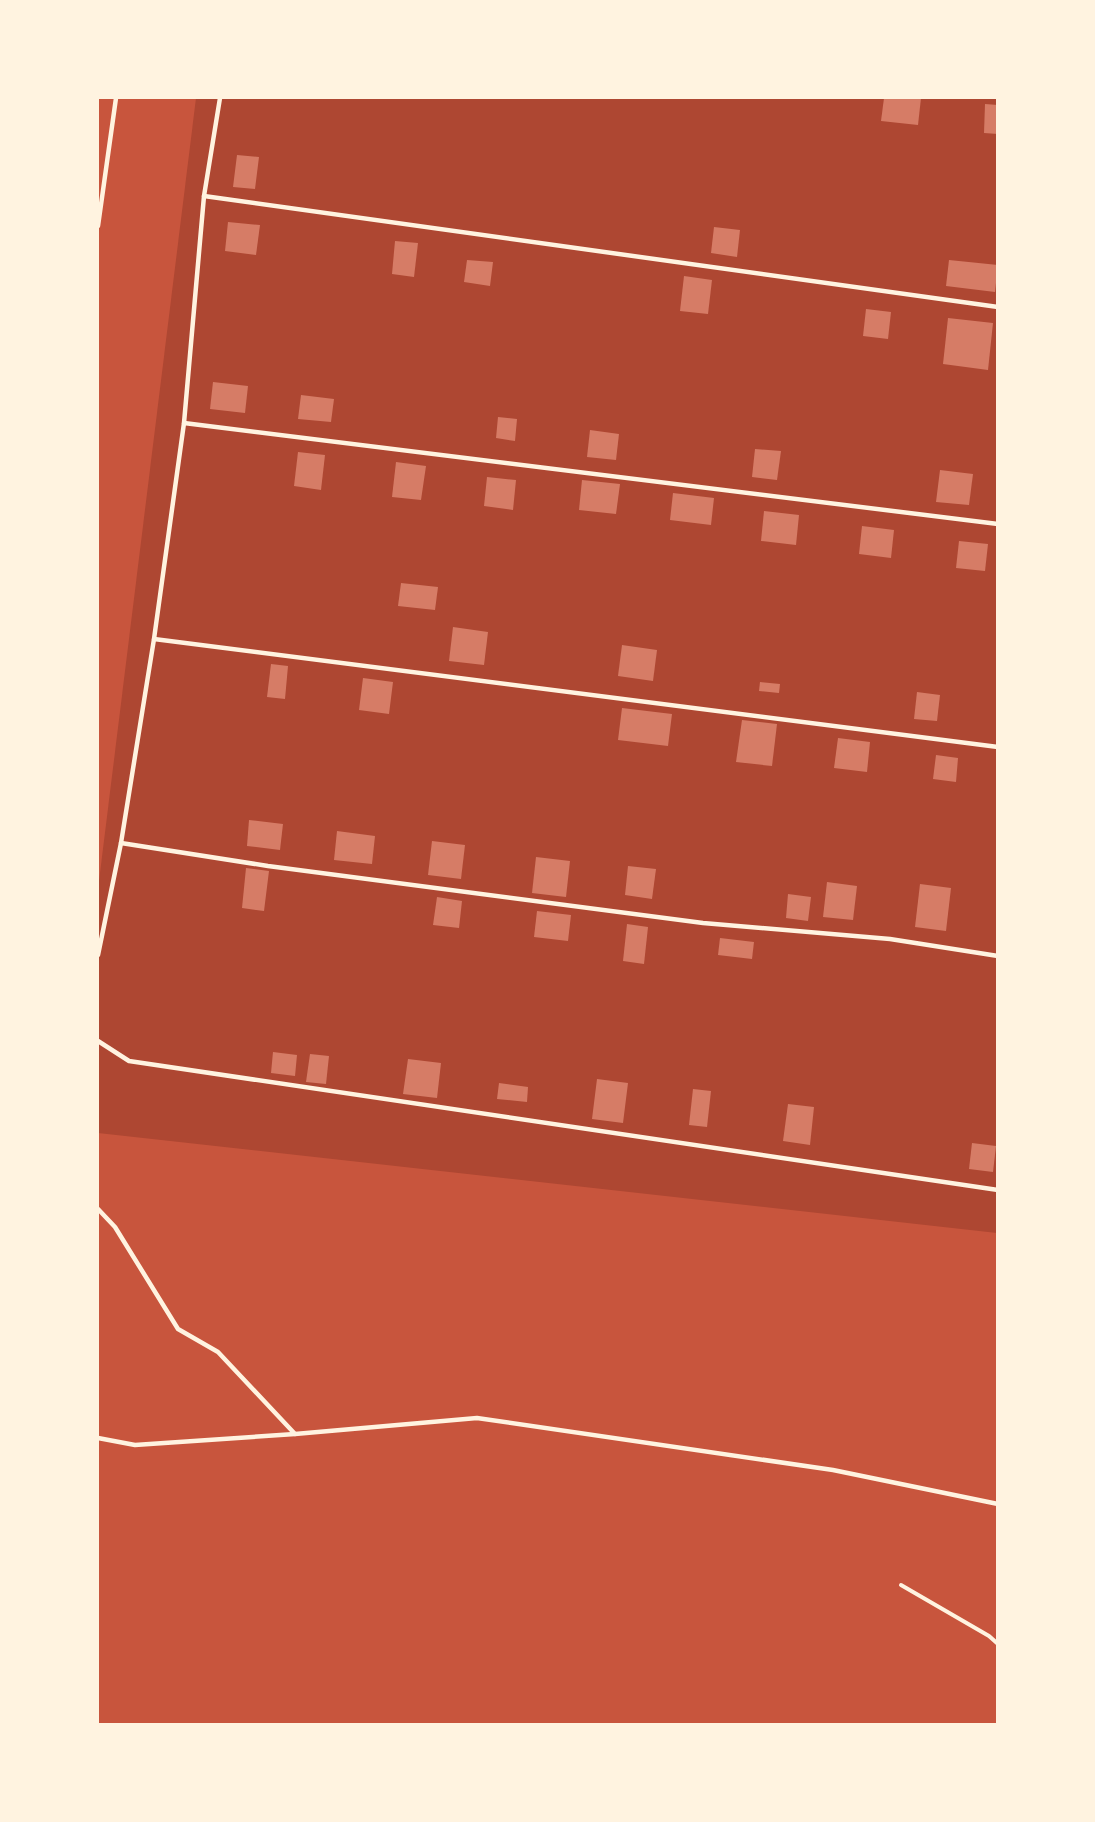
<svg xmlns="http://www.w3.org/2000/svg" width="1095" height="1822" font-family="'Source Serif 4',serif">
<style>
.green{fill:#ae4732}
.building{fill:#d67c66}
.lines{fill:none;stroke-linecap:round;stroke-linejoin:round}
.path{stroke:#fff3e0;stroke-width:4}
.service{stroke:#fff3e0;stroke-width:4.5}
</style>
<rect width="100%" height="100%" fill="#c8553d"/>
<path class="green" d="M 196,98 L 997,98 L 997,1233 L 98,1133 L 98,889 Z"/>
<g class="building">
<path d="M 884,98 L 921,98 L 918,125 L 881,121 Z"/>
<path d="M 985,104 L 998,105 L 998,134 L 984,133 Z"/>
<path d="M 237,155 L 259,157 L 255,189 L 233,187 Z"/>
<path d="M 228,222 L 260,225 L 256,255 L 225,251 Z"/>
<path d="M 714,227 L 740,230 L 737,257 L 711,253 Z"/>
<path d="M 395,241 L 418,243 L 414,277 L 392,274 Z"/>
<path d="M 467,260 L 493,262 L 490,286 L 464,282 Z"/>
<path d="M 949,260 L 998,265 L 995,292 L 946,286 Z"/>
<path d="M 684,276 L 712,280 L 708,314 L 680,311 Z"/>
<path d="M 866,309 L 891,312 L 888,339 L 863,336 Z"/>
<path d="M 948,318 L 993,323 L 988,370 L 943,364 Z"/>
<path d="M 213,382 L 248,386 L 245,413 L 210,409 Z"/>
<path d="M 301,395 L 334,399 L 331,422 L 298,419 Z"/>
<path d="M 498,417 L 517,419 L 515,441 L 496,438 Z"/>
<path d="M 590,430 L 619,434 L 616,460 L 587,457 Z"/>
<path d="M 755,449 L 781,451 L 777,480 L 752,477 Z"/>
<path d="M 298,452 L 325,455 L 321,490 L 294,486 Z"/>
<path d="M 396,462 L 426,466 L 421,500 L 392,497 Z"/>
<path d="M 940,470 L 973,474 L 969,505 L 936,502 Z"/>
<path d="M 487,477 L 516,480 L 513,510 L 484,506 Z"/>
<path d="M 582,480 L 620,484 L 616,514 L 579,510 Z"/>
<path d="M 673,493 L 714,498 L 711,525 L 670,520 Z"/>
<path d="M 764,511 L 799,515 L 796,545 L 761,541 Z"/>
<path d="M 862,526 L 894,530 L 891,558 L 859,554 Z"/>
<path d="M 959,541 L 988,544 L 985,571 L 956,568 Z"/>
<path d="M 401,583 L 438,587 L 435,610 L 398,606 Z"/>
<path d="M 453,627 L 488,632 L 484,665 L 449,661 Z"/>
<path d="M 622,645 L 657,650 L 653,681 L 618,676 Z"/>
<path d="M 271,664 L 288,666 L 285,699 L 267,697 Z"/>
<path d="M 363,678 L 393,682 L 389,714 L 359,710 Z"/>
<path d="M 760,682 L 780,684 L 779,693 L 759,691 Z"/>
<path d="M 917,692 L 940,695 L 937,721 L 914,719 Z"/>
<path d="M 622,708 L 672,714 L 668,746 L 618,740 Z"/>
<path d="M 742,720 L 777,724 L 772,766 L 736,762 Z"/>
<path d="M 838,738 L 870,742 L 867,772 L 834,768 Z"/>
<path d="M 936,755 L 958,758 L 956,782 L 933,779 Z"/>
<path d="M 249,820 L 283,824 L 280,850 L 247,846 Z"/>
<path d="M 337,831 L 375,836 L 372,864 L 334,860 Z"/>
<path d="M 432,841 L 465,845 L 461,879 L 428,875 Z"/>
<path d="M 536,857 L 570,861 L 566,897 L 532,893 Z"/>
<path d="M 628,866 L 656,869 L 652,899 L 625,895 Z"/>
<path d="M 246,868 L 269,871 L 264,911 L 242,908 Z"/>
<path d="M 827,882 L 857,886 L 853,920 L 823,917 Z"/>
<path d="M 920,884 L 951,888 L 946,931 L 915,927 Z"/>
<path d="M 788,894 L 811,897 L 808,921 L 786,918 Z"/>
<path d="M 437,897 L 462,901 L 459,928 L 433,925 Z"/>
<path d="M 537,911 L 571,915 L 568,941 L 534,937 Z"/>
<path d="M 627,924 L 648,927 L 644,964 L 623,961 Z"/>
<path d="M 720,938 L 754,942 L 752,959 L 718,955 Z"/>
<path d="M 273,1052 L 297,1055 L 295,1076 L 271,1073 Z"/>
<path d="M 310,1054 L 329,1056 L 326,1084 L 306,1082 Z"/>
<path d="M 408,1059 L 441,1063 L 437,1098 L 403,1094 Z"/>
<path d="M 597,1079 L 628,1083 L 623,1123 L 592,1119 Z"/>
<path d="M 499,1083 L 528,1087 L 527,1102 L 497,1099 Z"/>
<path d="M 693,1089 L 711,1091 L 707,1127 L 689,1125 Z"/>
<path d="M 788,1104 L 814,1107 L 810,1145 L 783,1141 Z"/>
<path d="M 972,1143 L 996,1146 L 993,1172 L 969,1169 Z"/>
</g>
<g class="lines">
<path class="path" d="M 901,1585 L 989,1636 L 998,1644"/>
<g class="service">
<path d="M 204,196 L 998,307"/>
<path d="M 98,226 L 116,98"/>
<path d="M 184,423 L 998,524"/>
<path d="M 154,639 L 998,747"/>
<path d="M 121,843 L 268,866 L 703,923 L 890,939 L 998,956"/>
<path d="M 98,955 L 121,843 L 154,639 L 184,423 L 204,196 L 220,98"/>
<path d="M 98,1041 L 129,1061 L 998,1190"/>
<path d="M 98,1209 L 115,1227 L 178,1329 L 218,1352 L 295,1434 L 477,1418 L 833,1470 L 998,1504"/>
<path d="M 98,1438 L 135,1445 L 295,1434"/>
</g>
</g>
<rect width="1095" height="1822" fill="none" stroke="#fff3e0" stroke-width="198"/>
</svg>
